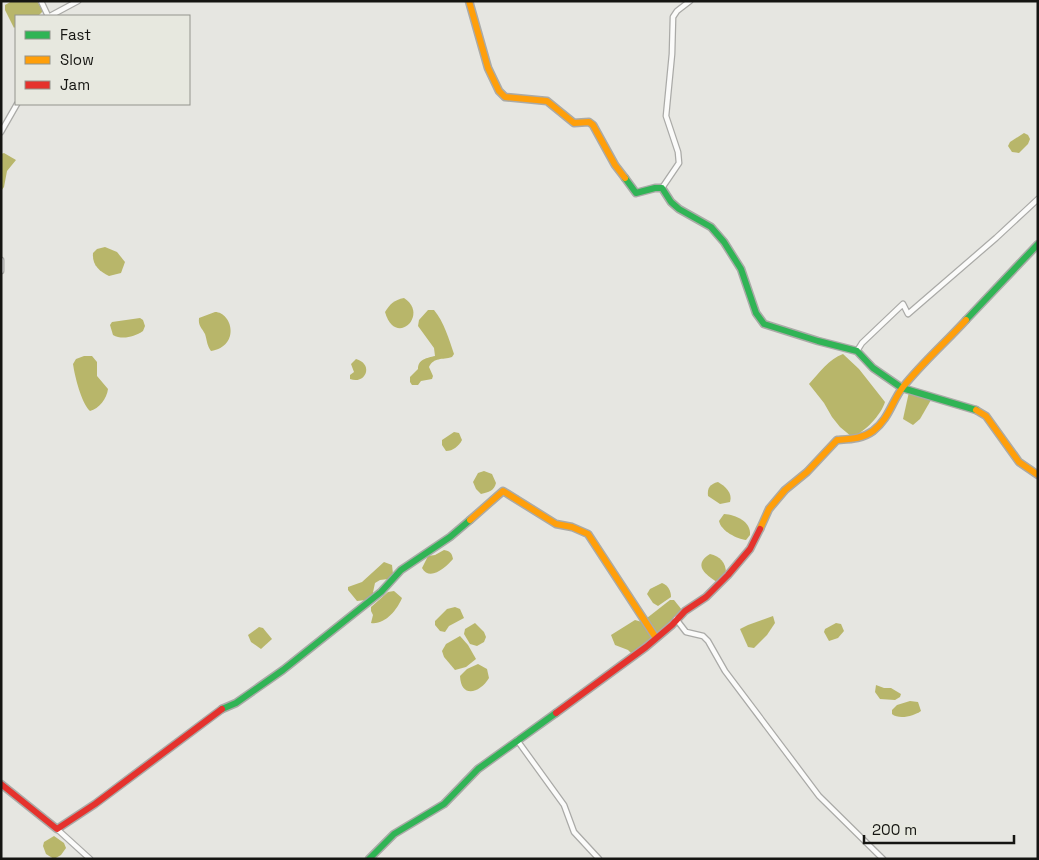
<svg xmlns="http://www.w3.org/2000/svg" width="1039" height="860" font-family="'Space Grotesk',sans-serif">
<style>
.water{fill:#b8b66a}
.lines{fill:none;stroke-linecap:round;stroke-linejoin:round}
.street-casing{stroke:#aaaaa7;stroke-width:7}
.fast-casing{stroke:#aaaaa7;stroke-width:9}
.slow-casing{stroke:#aaaaa7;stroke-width:9}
.jam-casing{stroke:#aaaaa7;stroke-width:9}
.street{stroke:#fbfbfa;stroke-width:4.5}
.fast{stroke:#30b455;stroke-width:6}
.slow{stroke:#ff9f0a;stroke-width:6}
.jam{stroke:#e5322d;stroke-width:6}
</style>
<rect width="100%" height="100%" fill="#e6e6e1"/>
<g class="water">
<path d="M 12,1 L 37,1 L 43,11 L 38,16 L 16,16 L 16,26 L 14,28 L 5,10 L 5,5 Z"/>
<path d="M 1024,133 L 1028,135 L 1030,139 L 1028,144 L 1019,153 L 1012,152 L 1008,146 L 1010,142 Z"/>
<path d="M 4,153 L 16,160 L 7,171 L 4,187 L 1,191 L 1,154 Z"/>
<path d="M 105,247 L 117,252 L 125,262 L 121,273 L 109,276 C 99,271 92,265 93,253 L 97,249 Z"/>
<path d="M 404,298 C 430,315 395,348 385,312 C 390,304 394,300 404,298 Z"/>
<path d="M 428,310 L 434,310 C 444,322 449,339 454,354 L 452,357 C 442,360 434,357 429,367 L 433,376 L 432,379 L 421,381 L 418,385 L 412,385 L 410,382 L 410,377 L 418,369 C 418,359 427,358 435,356 L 434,348 L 418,326 L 419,320 Z"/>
<path d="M 215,312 C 232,312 241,346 211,351 C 207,346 207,340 205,334 C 202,328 198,326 199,318 Z"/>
<path d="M 140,318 L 143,320 L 145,326 L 143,331 C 134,337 122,340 113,335 L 110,325 L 112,322 Z"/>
<path d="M 843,354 L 859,369 L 885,402 C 881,415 865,432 852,437 L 840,427 L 832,417 L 824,403 L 809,384 C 819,373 829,359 843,354 Z"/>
<path d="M 84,356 L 92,356 L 97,362 L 97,376 L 108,389 C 107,398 99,409 90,411 C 81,402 75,377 73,364 L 76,359 Z"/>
<path d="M 356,359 C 374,364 366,385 350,379 L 350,375 L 354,372 L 351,364 Z"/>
<path d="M 909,392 L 931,400 L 920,419 L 913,425 L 903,419 Z"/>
<path d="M 454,432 L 459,433 L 462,440 C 459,446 453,451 446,451 L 442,445 L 442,440 Z"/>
<path d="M 484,471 L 492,474 L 496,483 C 494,491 489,492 481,494 L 476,489 L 473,482 L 478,473 Z"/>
<path d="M 718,482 C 725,486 733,493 730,502 L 720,504 L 708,496 C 707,488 710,484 718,482 Z"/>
<path d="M 724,514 C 736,515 751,521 750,535 L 746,540 C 737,539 721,531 719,521 Z"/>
<path d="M 444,550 C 450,551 452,553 453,559 C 446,567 430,582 422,568 L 428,556 L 435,555 Z"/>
<path d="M 710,554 C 720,556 726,563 726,573 L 717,582 C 706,575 692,565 710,554 Z"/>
<path d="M 384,562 L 392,565 L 393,574 L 388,579 L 380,580 L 375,583 L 372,597 L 366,600 L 357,601 L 348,590 L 348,587 L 362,582 Z"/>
<path d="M 662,583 C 668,585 671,591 671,597 L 658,606 L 653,603 L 647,594 L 650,589 Z"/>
<path d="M 394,591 L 402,598 C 397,610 385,625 371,623 L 373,615 L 371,611 L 371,607 L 388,592 Z"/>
<path d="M 670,600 L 674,600 L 682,610 L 658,634 L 656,634 L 647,620 L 647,618 Z"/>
<path d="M 455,607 L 460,609 L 464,618 L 449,626 L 445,632 L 440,631 L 435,625 L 435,621 L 447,609 Z"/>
<path d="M 773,616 L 775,623 L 767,635 L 754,648 L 748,647 L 740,629 L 748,625 Z"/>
<path d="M 635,620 L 642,622 L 653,639 L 632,654 L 628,650 L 615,645 L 611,635 Z"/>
<path d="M 475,623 L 484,632 L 486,637 L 484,642 L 477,646 L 470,644 L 464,634 L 465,629 Z"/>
<path d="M 836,623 L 841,624 L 844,631 L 838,638 L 829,641 L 824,632 L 825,629 Z"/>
<path d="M 259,627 L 263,628 L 272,639 L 261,649 L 251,642 L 248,635 Z"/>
<path d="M 460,636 L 468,645 L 476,659 L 466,667 L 455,670 L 444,657 L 442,651 L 446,644 Z"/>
<path d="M 478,664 L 487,669 L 489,678 C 480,693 461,699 460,676 L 467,669 Z"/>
<path d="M 876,685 L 884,688 L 891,688 L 901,694 L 900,697 L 895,700 L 880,699 L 875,692 Z"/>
<path d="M 910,701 L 918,702 L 921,711 C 914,716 899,720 892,714 L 892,710 L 897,705 Z"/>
<path d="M 54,836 L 64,843 L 66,848 L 61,855 L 54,859 L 46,854 L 43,846 L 44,842 Z"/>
</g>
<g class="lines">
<defs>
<g id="street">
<path d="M 41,1 L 48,16"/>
<path d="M 50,16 L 78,1"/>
<path d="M 1,132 L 17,104"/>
<path d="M 662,188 L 679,163 L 678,152 L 666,116 L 672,54 L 673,17 L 677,11 L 690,1"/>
<path d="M 1,260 L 1,271"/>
<path d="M 857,351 L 862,343 L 903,304 L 908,314 L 996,238 L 1038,199"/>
<path d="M 676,619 L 686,632 L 703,636 L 708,641 L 725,671 L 819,796 L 883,859"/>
<path d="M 517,740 L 564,805 L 574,832 L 599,859"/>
<path d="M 57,829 L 90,859"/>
</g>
<g id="fast">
<path d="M 625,178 L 636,193 L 655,188 L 662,188 L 671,202 L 679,209 L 711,227 L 724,242 L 741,269 L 756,313 L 764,324 L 818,341 L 857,351 L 873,368 L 902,388 L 976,410"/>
<path d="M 966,320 L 1038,244"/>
<path d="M 222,709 L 236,703 L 283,670 L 381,592 L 401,570 L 450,537 L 470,520"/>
<path d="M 369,859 L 394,834 L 444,804 L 478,769 L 556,713"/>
</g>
<g id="slow">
<path d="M 469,1 L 488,68 L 499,91 L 505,97 L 547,101 L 574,123 L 589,122 L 593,125 L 615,165 L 625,178"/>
<path d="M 976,410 L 986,416 L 1019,462 L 1038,475"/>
<path d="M 470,520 L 503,491 L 556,524 L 572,527 L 588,534 L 656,638"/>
<path d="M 760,529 L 769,509 L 785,490 L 807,472 L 837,440 C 851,439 862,439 873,431 C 889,419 892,401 903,387 C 922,363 946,342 966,320"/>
</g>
<g id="jam">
<path d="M 556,713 L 646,647 L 672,625 L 685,611 L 706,597 L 728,575 L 750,549 L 760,529"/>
<path d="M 1,784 L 57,829 L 95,804 L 222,709"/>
</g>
</defs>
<use href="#street" class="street-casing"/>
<use href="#fast" class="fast-casing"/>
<use href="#slow" class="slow-casing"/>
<use href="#jam" class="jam-casing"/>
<use href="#street" class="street"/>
<use href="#fast" class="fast"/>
<use href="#slow" class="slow"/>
<use href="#jam" class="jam"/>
</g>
<rect width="1039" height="860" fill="none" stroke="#151512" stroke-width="5"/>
<rect x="15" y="15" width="175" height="90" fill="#e7e8df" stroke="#93948d"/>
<rect x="25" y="31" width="25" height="8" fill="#30b455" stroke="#93948d"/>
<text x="60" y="40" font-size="15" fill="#151512">Fast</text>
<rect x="25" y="56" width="25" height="8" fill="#ff9f0a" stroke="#93948d"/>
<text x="60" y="65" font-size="15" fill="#151512">Slow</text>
<rect x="25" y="81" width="25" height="8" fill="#e5322d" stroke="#93948d"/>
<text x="60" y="90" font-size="15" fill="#151512">Jam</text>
<path d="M864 835v8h150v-8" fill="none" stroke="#151512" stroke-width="2.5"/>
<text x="872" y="835" font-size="15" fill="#151512" stroke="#e7e8df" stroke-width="4" paint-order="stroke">200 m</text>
</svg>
